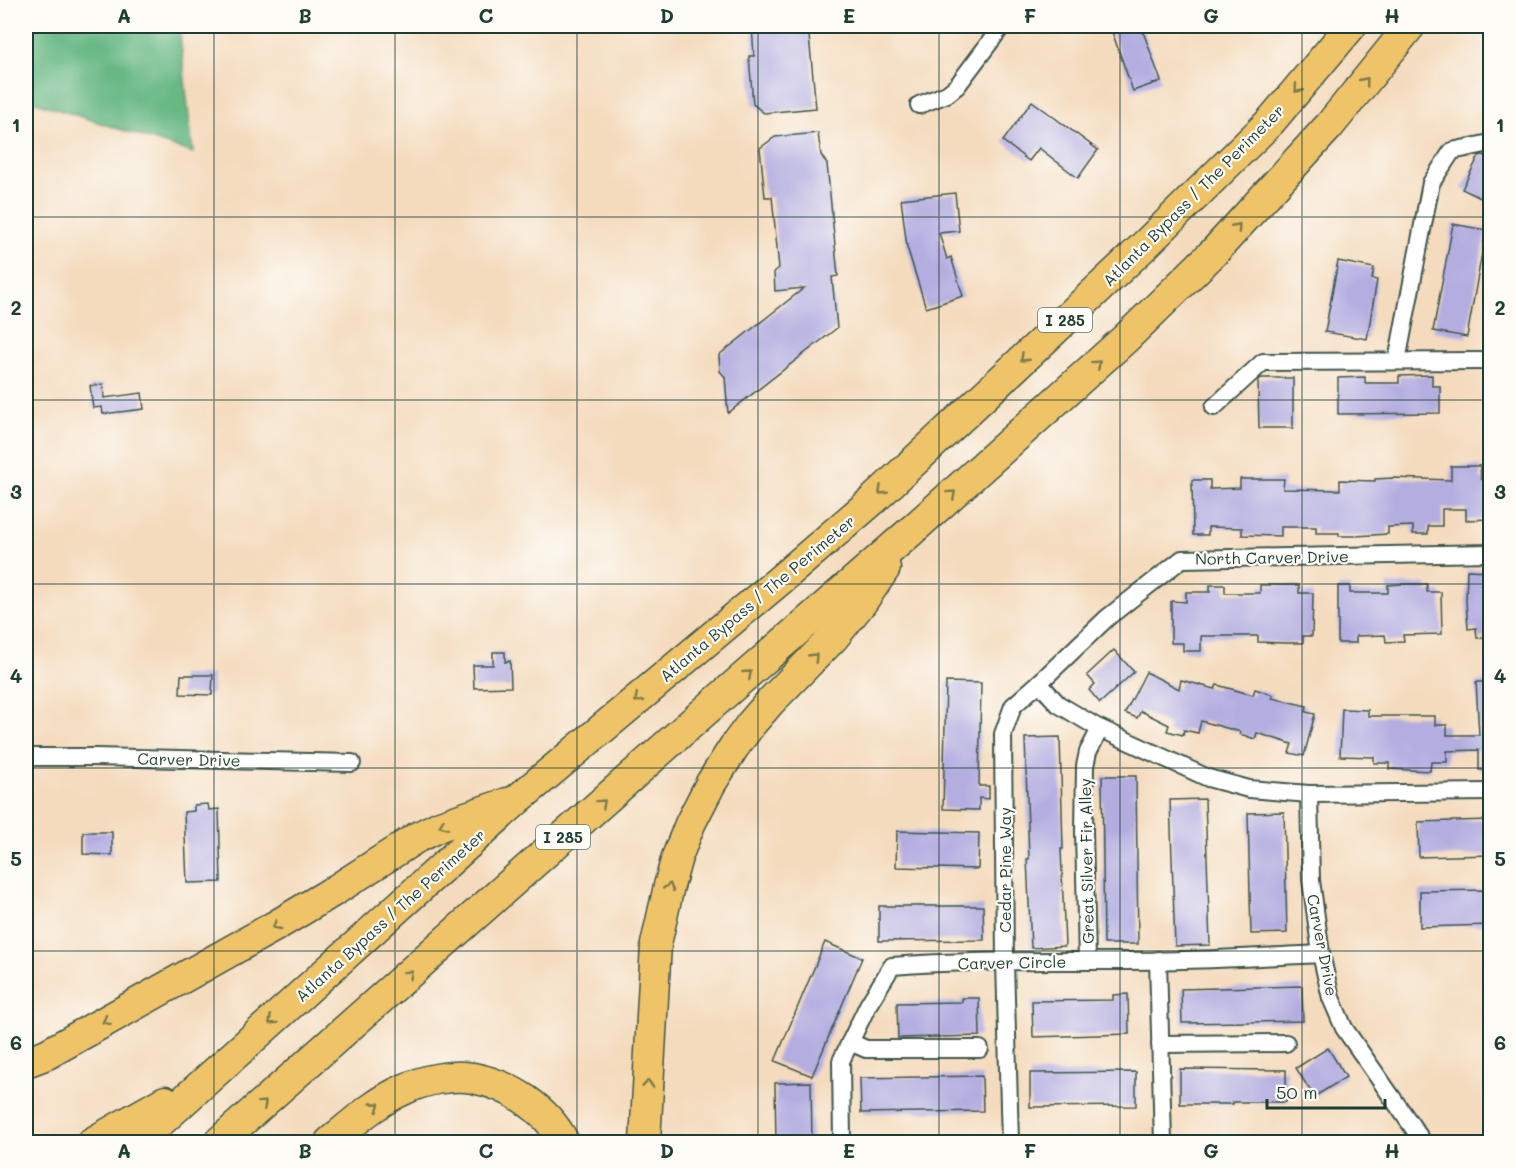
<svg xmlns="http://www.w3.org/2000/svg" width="1516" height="1168" font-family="Mali,sans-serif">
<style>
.forest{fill:#67b884;stroke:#437a5c;stroke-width:1.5}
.building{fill:#b3ade0}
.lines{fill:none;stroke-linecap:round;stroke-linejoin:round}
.street-casing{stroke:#3f5549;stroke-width:20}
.highway-casing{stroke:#3f5549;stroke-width:33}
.street{stroke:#fff;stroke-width:16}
.highway{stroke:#efc469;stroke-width:30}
.oneway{stroke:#7d7a4c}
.grid{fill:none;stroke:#1f3d34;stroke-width:1.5;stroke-opacity:0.55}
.labels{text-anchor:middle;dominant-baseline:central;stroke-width:4.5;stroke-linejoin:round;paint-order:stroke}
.shield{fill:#fdfcf7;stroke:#62766e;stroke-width:1.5}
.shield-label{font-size:15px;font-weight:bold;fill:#1f3d34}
.street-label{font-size:16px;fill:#1f3d34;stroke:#fdfcf7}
.neatline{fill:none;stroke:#1f3d34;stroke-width:2}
.grid-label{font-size:20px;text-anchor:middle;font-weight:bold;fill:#1f3d34}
</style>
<rect width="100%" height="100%" fill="#fdfcf7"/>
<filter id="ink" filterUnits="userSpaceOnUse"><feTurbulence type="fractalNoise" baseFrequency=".0167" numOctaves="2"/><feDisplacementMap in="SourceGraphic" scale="12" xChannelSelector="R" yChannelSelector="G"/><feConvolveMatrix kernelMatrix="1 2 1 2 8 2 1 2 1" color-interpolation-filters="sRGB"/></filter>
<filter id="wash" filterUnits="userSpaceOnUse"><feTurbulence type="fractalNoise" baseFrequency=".008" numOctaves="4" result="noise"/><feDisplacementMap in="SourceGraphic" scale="24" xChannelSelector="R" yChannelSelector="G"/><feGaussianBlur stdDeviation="1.35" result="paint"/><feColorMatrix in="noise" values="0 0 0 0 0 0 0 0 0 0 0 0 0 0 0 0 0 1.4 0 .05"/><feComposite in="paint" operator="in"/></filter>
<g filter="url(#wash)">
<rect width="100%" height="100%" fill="#f4dbbe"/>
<path class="forest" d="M 26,26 L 179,26 L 193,153 L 26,99 Z"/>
<g id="blocks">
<g class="building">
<path d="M 752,26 L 808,26 L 816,108 L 764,113 L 753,104 L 749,56 L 754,56 Z"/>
<path d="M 1110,26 L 1141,26 L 1161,81 L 1133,91 Z"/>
<path d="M 1032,101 L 1098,150 L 1078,178 L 1039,148 L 1029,161 L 1003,141 Z"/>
<path d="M 818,133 L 821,155 L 827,164 L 838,276 L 832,277 L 837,328 L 728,413 L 725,377 L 720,371 L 719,355 L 804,288 L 775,291 L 774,272 L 779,268 L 772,197 L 765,197 L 760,148 L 775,137 Z"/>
<path d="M 1483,155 L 1491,159 L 1491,203 L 1462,189 L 1479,156 Z"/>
<path d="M 955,193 L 959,231 L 939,233 L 947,259 L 951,257 L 963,296 L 926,308 L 907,247 L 901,199 Z"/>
<path d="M 1453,224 L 1486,230 L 1467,337 L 1433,331 Z"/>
<path d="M 1338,261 L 1374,268 L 1372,279 L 1377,280 L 1367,339 L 1325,332 Z"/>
<path d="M 1432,375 L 1432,386 L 1440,386 L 1440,413 L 1338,414 L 1338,378 L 1365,377 L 1365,383 L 1399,383 L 1399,376 Z"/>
<path d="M 1261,378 L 1293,378 L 1293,428 L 1259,428 L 1258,381 Z"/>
<path d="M 103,384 L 104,398 L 142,393 L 144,409 L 103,414 L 102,407 L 93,408 L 90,386 Z"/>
<path d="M 1451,466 L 1480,466 L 1481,479 L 1491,479 L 1491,519 L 1466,520 L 1466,509 L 1442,509 L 1442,526 L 1428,526 L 1428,534 L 1413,534 L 1413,526 L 1388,527 L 1388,534 L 1355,536 L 1339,536 L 1339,533 L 1316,533 L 1316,527 L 1281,527 L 1281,536 L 1242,535 L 1242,528 L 1208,527 L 1208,535 L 1193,535 L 1192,480 L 1210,480 L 1210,489 L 1240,488 L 1240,479 L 1284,479 L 1283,489 L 1340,490 L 1340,480 L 1375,481 L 1375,479 L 1393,478 L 1451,480 Z"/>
<path d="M 1467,570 L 1491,571 L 1491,638 L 1477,638 L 1476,628 L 1468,629 L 1466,602 Z"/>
<path d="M 1402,584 L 1427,584 L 1427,592 L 1441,592 L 1442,634 L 1403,635 L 1404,641 L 1386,642 L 1385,635 L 1356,636 L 1356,643 L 1338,643 L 1338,586 L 1350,586 L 1350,593 L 1388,593 L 1388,585 Z"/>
<path d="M 1210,585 L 1225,585 L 1225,593 L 1260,593 L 1260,585 L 1299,585 L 1299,593 L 1313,593 L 1312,636 L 1303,636 L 1303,643 L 1284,643 L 1258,642 L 1258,636 L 1201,636 L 1201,651 L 1183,651 L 1183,643 L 1171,643 L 1171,601 L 1186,602 L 1186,592 L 1210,592 Z"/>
<path d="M 1114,650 L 1134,672 L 1100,703 L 1089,690 L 1095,684 L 1087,675 Z"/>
<path d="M 493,652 L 505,652 L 505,662 L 510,661 L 511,687 L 474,688 L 473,665 L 493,665 Z"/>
<path d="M 1146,672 L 1179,689 L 1181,680 L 1215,689 L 1217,685 L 1253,695 L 1255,689 L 1273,695 L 1272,698 L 1307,706 L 1306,712 L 1315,714 L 1304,756 L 1289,753 L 1292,744 L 1257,733 L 1255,739 L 1240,734 L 1241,732 L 1201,721 L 1198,733 L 1184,730 L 1183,735 L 1167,731 L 1169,725 L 1141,711 L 1137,718 L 1125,713 Z"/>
<path d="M 181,675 L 213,675 L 212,695 L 180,694 Z"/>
<path d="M 946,682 L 981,683 L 979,786 L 989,786 L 989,799 L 979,798 L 979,810 L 943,809 Z"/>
<path d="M 1476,682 L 1491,682 L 1491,770 L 1479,770 L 1479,750 L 1447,751 L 1447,762 L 1431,762 L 1430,771 L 1389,769 L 1389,763 L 1374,763 L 1374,757 L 1340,756 L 1342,709 L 1368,710 L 1368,716 L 1435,716 L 1435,725 L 1447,725 L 1447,735 L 1479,735 Z"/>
<path d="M 1060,737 L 1063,849 L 1061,849 L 1065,946 L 1031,948 L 1027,859 L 1029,859 L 1025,738 Z"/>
<path d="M 1102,776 L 1136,776 L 1138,944 L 1104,944 Z"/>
<path d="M 1205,799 L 1210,945 L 1175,946 L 1170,800 Z"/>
<path d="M 208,804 L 209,810 L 219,809 L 221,882 L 187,883 L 184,812 L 194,811 L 194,805 Z"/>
<path d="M 1284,812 L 1287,933 L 1251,934 L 1248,813 Z"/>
<path d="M 1491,820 L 1491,855 L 1419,857 L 1418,822 Z"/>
<path d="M 897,831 L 979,833 L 978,869 L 896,867 Z"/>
<path d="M 83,832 L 112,832 L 112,855 L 83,854 Z"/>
<path d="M 1491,890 L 1491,925 L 1420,927 L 1420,891 Z"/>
<path d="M 879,906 L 983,906 L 984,940 L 879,941 Z"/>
<path d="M 825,942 L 862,958 L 812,1076 L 775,1061 Z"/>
<path d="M 1302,986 L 1303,1021 L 1182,1023 L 1181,989 Z"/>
<path d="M 1128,994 L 1129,1034 L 1033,1037 L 1032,1001 L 1113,1000 L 1113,995 Z"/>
<path d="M 962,998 L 979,998 L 980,1036 L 898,1038 L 897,1003 L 962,1002 Z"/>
<path d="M 1328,1048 L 1346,1077 L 1314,1097 L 1296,1068 Z"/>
<path d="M 1180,1069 L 1286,1070 L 1286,1102 L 1233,1102 L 1233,1104 L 1180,1104 Z"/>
<path d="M 1136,1072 L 1136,1106 L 1030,1107 L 1030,1073 Z"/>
<path d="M 982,1076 L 983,1111 L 861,1113 L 860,1078 Z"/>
<path d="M 811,1082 L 812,1143 L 776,1143 L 775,1083 Z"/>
</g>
</g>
</g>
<g filter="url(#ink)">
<use href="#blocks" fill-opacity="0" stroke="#3f5549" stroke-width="1.5"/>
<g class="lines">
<defs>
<g id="street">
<path d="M 919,105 L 947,94 L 957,86 L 1002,26"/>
<path d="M 1397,361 L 1431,183 L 1452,151 L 1490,143"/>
<path d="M 1214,407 L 1263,362 L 1490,361"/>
<path d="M 1490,553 L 1182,559 L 1107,618 L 1039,683 L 1058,704 L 1095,726 L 1208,778 L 1249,789 L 1309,794 L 1490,792"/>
<path d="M 26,757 L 95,757 L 352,763"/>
<path d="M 1309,794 L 1311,880 L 1321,954 L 1331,998 L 1344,1028 L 1423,1142"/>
<path d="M 1158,960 L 1163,1142"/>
<path d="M 1087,961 L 1084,832 L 1085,766 L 1088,752 L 1100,729"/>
<path d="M 850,1042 L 866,1049 L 980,1049"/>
<path d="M 1160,1044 L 1286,1043"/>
<path d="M 842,1142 L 841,1061 L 868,1005 L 892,966 C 989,958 1087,963 1184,960 C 1230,959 1275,956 1321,954"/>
<path d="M 1010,1142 L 1005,962 L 1003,734 L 1013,706 L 1039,683"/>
</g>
<g id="highway">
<path d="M 26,1062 L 47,1054 L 79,1036 L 277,925 L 337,889 L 416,838 L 440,826 L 507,803"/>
<path d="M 93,1142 L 165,1101"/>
<path d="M 138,1142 L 518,799 L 780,580 L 873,500 L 1144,246 L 1270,122 L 1351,26"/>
<path d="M 219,1142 L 721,697 L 909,533 L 1126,338 L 1214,252 L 1330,125 L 1410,26"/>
<path d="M 330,1142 C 353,1123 377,1101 405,1089 C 424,1080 452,1074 473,1078 C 510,1085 546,1108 564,1142"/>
<path d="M 645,1142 L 656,944 L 669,886 L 677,857 L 690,824 L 711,783 L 734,747 L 751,724 L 770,702 L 833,638 L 862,602 L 885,568"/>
</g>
</defs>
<use href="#street" class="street-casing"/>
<use href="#highway" class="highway-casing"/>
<use href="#street" class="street"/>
<use href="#highway" class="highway"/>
</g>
<defs><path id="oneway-chevron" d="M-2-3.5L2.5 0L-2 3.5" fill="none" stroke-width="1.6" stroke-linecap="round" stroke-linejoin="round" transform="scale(1.5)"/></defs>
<g class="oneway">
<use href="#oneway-chevron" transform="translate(1365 81) rotate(-51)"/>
<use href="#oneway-chevron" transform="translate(1298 89) rotate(131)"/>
<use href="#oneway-chevron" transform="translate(1237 227) rotate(-48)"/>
<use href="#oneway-chevron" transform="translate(1024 358) rotate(137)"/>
<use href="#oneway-chevron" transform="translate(1097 364) rotate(-42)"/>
<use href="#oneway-chevron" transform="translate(882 491) rotate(137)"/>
<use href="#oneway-chevron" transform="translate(952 494) rotate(-42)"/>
<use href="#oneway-chevron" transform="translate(814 657) rotate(-46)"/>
<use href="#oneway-chevron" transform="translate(748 674) rotate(-41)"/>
<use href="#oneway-chevron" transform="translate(638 699) rotate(140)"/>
<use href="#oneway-chevron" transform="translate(602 803) rotate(-42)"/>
<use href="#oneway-chevron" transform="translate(443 825) rotate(158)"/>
<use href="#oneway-chevron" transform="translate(669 887) rotate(-75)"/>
<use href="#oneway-chevron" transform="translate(276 926) rotate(150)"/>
<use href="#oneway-chevron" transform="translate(409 974) rotate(-42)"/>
<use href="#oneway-chevron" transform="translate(106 1021) rotate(151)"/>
<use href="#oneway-chevron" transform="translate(272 1021) rotate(138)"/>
<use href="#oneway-chevron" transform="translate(648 1084) rotate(-87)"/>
<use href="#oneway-chevron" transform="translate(263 1104) rotate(-42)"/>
<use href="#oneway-chevron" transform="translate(376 1106) rotate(-36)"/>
</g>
</g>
<path class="grid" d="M 214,26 L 214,1142M 395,26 L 395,1142M 577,26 L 577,1142M 758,26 L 758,1142M 939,26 L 939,1142M 1120,26 L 1120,1142M 1302,26 L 1302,1142M 26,217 L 1490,217M 26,400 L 1490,400M 26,584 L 1490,584M 26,768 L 1490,768M 26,951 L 1490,951"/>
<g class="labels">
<g class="shield">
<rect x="1038" y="308" width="54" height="24" rx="4.5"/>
<rect x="536" y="825" width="54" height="24" rx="4.5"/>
</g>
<g class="shield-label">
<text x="1065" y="320">I 285</text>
<text x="563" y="837">I 285</text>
</g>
<g class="street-label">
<text transform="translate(1193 195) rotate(-45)">Atlanta Bypass / The Perimeter</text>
<text transform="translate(1272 557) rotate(-1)">North Carver Drive</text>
<text transform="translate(757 598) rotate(-40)">Atlanta Bypass / The Perimeter</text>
<text transform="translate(189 759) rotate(1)">Carver Drive</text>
<text transform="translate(1086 861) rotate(-91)">Great Silver Fir Alley</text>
<text transform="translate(1004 870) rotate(-90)">Cedar Pine Way</text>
<text transform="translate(390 915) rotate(-42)">Atlanta Bypass / The Perimeter</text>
<text transform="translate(1323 945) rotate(79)">Carver Drive</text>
<text transform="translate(1012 962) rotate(-1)">Carver Circle</text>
</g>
</g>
<rect width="1516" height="1168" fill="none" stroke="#fdfcf7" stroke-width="66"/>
<path d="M1267 1099v9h118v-9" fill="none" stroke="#1f3d34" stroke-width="3"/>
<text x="1276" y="1099" font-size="18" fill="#1f3d34" stroke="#fdfcf7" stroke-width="4.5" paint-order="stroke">50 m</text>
<rect x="33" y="33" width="1450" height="1102" class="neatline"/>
<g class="grid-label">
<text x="124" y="23">A</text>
<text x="305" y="23">B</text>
<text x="486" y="23">C</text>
<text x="667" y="23">D</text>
<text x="849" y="23">E</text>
<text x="1030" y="23">F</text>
<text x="1211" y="23">G</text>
<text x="1392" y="23">H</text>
<text x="16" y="132">1</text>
<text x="1500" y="132">1</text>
<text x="16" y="315">2</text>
<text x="1500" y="315">2</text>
<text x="16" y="499">3</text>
<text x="1500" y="499">3</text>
<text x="16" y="683">4</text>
<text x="1500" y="683">4</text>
<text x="16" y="866">5</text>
<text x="1500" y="866">5</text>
<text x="16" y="1050">6</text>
<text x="1500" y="1050">6</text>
<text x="124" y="1158">A</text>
<text x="305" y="1158">B</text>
<text x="486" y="1158">C</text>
<text x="667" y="1158">D</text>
<text x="849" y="1158">E</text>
<text x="1030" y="1158">F</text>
<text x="1211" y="1158">G</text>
<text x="1392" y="1158">H</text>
</g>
</svg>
